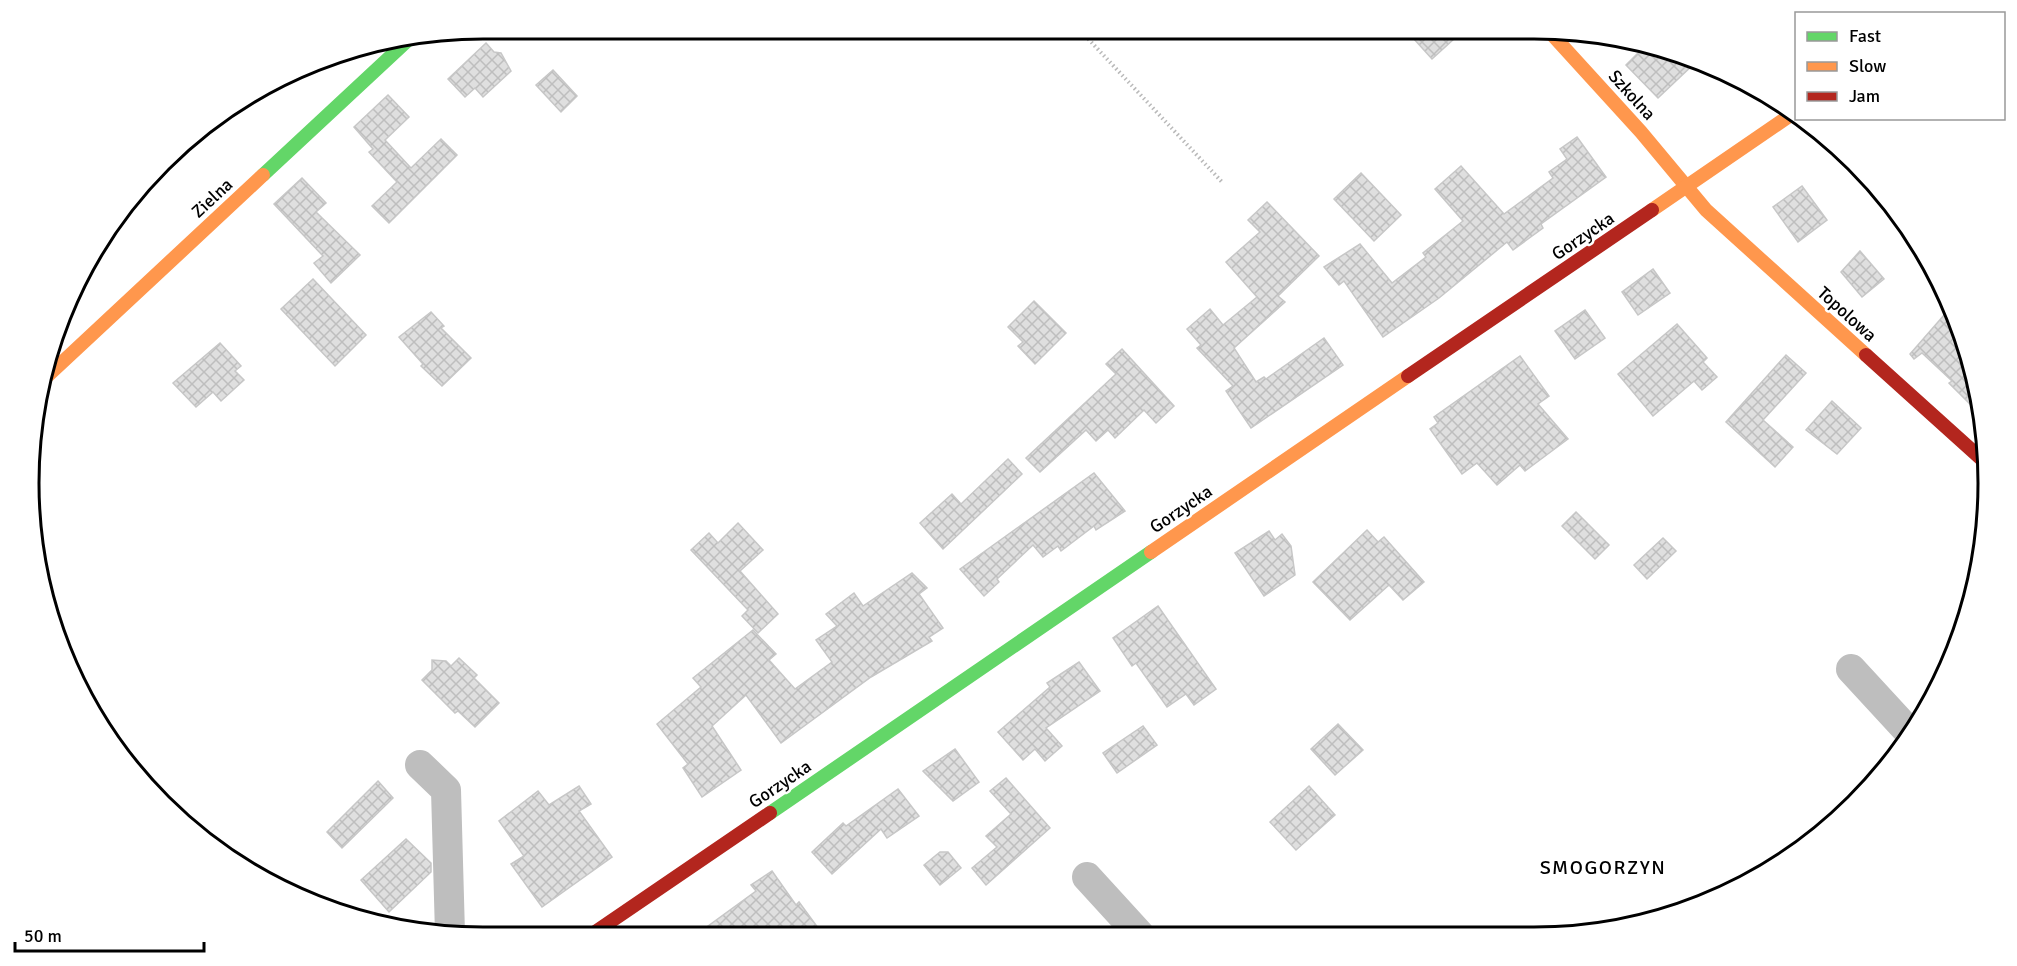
<svg xmlns="http://www.w3.org/2000/svg" width="2017" height="966" font-family="Signika,sans-serif">
<style>
.building{fill:url(#building-cross-hatch);stroke:#c7c7c7;stroke-width:1.5}
.lines{fill:none;stroke-linecap:round;stroke-linejoin:round}
.path{stroke:#b9b9b9;stroke-width:4;stroke-dasharray:1.5 3;stroke-linecap:butt}
.street{stroke:#bebebe;stroke-width:30}
.fast{stroke:#63d668;stroke-width:14}
.slow{stroke:#ff974d;stroke-width:14}
.jam{stroke:#b3261e;stroke-width:14}
.labels{text-anchor:middle;dominant-baseline:central;stroke-width:5;stroke-linejoin:round;paint-order:stroke}
.street-label{font-size:18px;fill:#000;stroke:#fff}
.neighbourhood-label{font-size:20px;letter-spacing:1.5px;fill:#000;stroke:#fff}
.rim{fill:none;stroke:#000;stroke-width:3}
</style>
<defs>
<pattern id="building-cross-hatch" width="8" height="8" patternUnits="userSpaceOnUse" patternTransform="scale(1.5)"><rect width="8" height="8" fill="#dfdfdf"/><path d="M0 0l8 8M0 8l8-8" fill="none" stroke="#bebebe"/></pattern>
</defs>
<rect width="100%" height="100%" fill="#fff"/>
<g class="building">
<path d="M 1404,28 L 1466,28 L 1432,59 Z"/>
<path d="M 486,43 L 494,52 L 501,53 L 511,71 L 483,97 L 475,88 L 465,97 L 448,79 Z"/>
<path d="M 1647,44 L 1698,60 L 1658,98 L 1626,65 Z"/>
<path d="M 553,70 L 577,96 L 561,112 L 536,85 Z"/>
<path d="M 388,95 L 409,117 L 385,140 L 411,168 L 441,139 L 457,155 L 389,223 L 372,206 L 397,182 L 369,152 L 373,149 L 354,127 Z"/>
<path d="M 1577,137 L 1606,177 L 1541,224 L 1543,228 L 1513,250 L 1507,242 L 1439,298 L 1383,337 L 1344,281 L 1339,285 L 1324,267 L 1360,244 L 1392,283 L 1426,257 L 1423,253 L 1463,221 L 1435,189 L 1461,166 L 1504,214 L 1553,178 L 1549,172 L 1567,159 L 1560,149 Z"/>
<path d="M 1361,173 L 1401,215 L 1374,241 L 1334,199 Z"/>
<path d="M 302,178 L 326,203 L 316,212 L 360,255 L 331,283 L 314,263 L 323,256 L 274,204 Z"/>
<path d="M 1802,186 L 1827,220 L 1798,242 L 1773,207 Z"/>
<path d="M 1267,202 L 1319,256 L 1278,296 L 1285,302 L 1234,348 L 1256,382 L 1264,377 L 1266,379 L 1324,338 L 1343,365 L 1251,428 L 1226,391 L 1233,386 L 1197,348 L 1201,345 L 1187,329 L 1210,309 L 1223,325 L 1257,297 L 1226,262 L 1260,232 L 1248,220 Z"/>
<path d="M 1860,251 L 1884,279 L 1862,297 L 1841,272 Z"/>
<path d="M 1653,269 L 1670,293 L 1638,315 L 1622,292 Z"/>
<path d="M 313,279 L 366,335 L 335,366 L 281,309 Z"/>
<path d="M 1034,301 L 1066,333 L 1035,364 L 1018,346 L 1023,342 L 1008,327 Z"/>
<path d="M 1952,306 L 1960,329 L 1952,334 L 1965,346 L 1980,395 L 1982,416 L 1949,383 L 1952,381 L 1922,353 L 1914,359 L 1910,354 Z"/>
<path d="M 1585,310 L 1605,338 L 1575,359 L 1555,331 Z"/>
<path d="M 431,312 L 444,326 L 441,328 L 471,358 L 442,386 L 421,366 L 423,364 L 399,337 Z"/>
<path d="M 1677,324 L 1707,358 L 1703,362 L 1717,377 L 1702,390 L 1694,381 L 1653,416 L 1618,374 Z"/>
<path d="M 220,343 L 241,366 L 235,371 L 244,380 L 221,401 L 213,392 L 196,407 L 173,383 Z"/>
<path d="M 1122,349 L 1174,406 L 1156,423 L 1144,410 L 1115,438 L 1108,430 L 1096,441 L 1086,430 L 1040,472 L 1026,458 L 1116,374 L 1106,364 Z"/>
<path d="M 1786,355 L 1806,373 L 1763,420 L 1793,447 L 1775,467 L 1726,422 Z"/>
<path d="M 1520,356 L 1549,396 L 1538,404 L 1568,439 L 1525,471 L 1520,465 L 1497,485 L 1477,463 L 1462,474 L 1430,429 L 1438,423 L 1434,417 Z"/>
<path d="M 1832,401 L 1861,428 L 1837,454 L 1806,430 Z"/>
<path d="M 1008,459 L 1022,474 L 943,549 L 920,523 L 952,494 L 961,504 Z"/>
<path d="M 1094,473 L 1125,511 L 1096,530 L 1094,526 L 1061,551 L 1058,546 L 1043,557 L 1033,545 L 997,579 L 999,582 L 984,596 L 960,569 Z"/>
<path d="M 1576,512 L 1609,545 L 1595,559 L 1562,526 Z"/>
<path d="M 738,523 L 763,550 L 740,571 L 778,614 L 758,633 L 742,616 L 748,610 L 691,550 L 709,533 L 718,543 Z"/>
<path d="M 1367,530 L 1378,542 L 1384,537 L 1424,582 L 1403,600 L 1389,585 L 1350,620 L 1313,582 Z"/>
<path d="M 1269,531 L 1275,540 L 1282,534 L 1291,546 L 1295,575 L 1264,596 L 1235,553 Z"/>
<path d="M 1663,538 L 1676,551 L 1647,579 L 1634,565 Z"/>
<path d="M 912,573 L 927,588 L 919,594 L 943,628 L 929,637 L 932,641 L 871,677 L 781,743 L 746,695 L 712,726 L 741,770 L 702,797 L 683,768 L 688,764 L 657,724 L 701,687 L 693,678 L 753,630 L 776,654 L 769,660 L 795,689 L 832,662 L 816,640 L 837,626 L 826,614 L 854,593 L 863,606 Z"/>
<path d="M 1158,606 L 1216,689 L 1194,705 L 1186,694 L 1167,707 L 1136,663 L 1132,666 L 1113,638 Z"/>
<path d="M 459,658 L 477,675 L 474,678 L 499,703 L 475,727 L 458,711 L 455,713 L 422,680 L 432,670 L 432,660 L 446,661 L 451,666 Z"/>
<path d="M 1079,662 L 1100,691 L 1046,728 L 1062,746 L 1045,761 L 1035,749 L 1023,760 L 998,732 L 1050,687 L 1047,683 Z"/>
<path d="M 1338,724 L 1363,750 L 1335,775 L 1311,749 Z"/>
<path d="M 1143,726 L 1157,745 L 1117,773 L 1103,753 Z"/>
<path d="M 955,749 L 979,782 L 953,801 L 923,771 Z"/>
<path d="M 1006,778 L 1050,828 L 986,885 L 972,868 L 997,847 L 986,836 L 1011,814 L 990,791 Z"/>
<path d="M 378,781 L 393,798 L 342,848 L 327,832 Z"/>
<path d="M 579,786 L 591,804 L 579,811 L 612,857 L 542,907 L 511,864 L 524,856 L 499,821 L 538,791 L 549,805 Z"/>
<path d="M 1309,786 L 1335,815 L 1296,850 L 1270,822 Z"/>
<path d="M 898,789 L 919,816 L 887,838 L 881,829 L 832,874 L 812,852 L 843,823 L 846,826 Z"/>
<path d="M 406,839 L 431,863 L 431,872 L 389,912 L 361,880 Z"/>
<path d="M 940,852 L 948,852 L 961,868 L 940,885 L 924,865 Z"/>
<path d="M 772,871 L 796,905 L 799,902 L 824,936 L 693,937 L 756,891 L 751,885 Z"/>
</g>
<g class="lines">
<path class="path" d="M 1079,29 L 1222,182"/>
<g class="street">
<path d="M 1851,669 L 1910,733"/>
<path d="M 420,765 L 446,790 L 450,934"/>
<path d="M 1087,877 L 1140,935"/>
</g>
<g class="fast">
<path d="M 263,175 L 407,41"/>
<path d="M 770,813 L 1151,552"/>
</g>
<g class="slow">
<path d="M 1548,30 L 1641,132 L 1706,210 L 1866,355"/>
<path d="M 1652,210 L 1795,112"/>
<path d="M 41,382 L 263,175"/>
<path d="M 1151,552 L 1408,376"/>
</g>
<g class="jam">
<path d="M 1866,355 L 1987,464"/>
<path d="M 1408,376 L 1652,210"/>
<path d="M 588,937 L 770,813"/>
</g>
</g>
<g class="labels">
<g class="street-label">
<text transform="translate(1632 95) rotate(48)">Szkolna</text>
<text transform="translate(212 198) rotate(-43)">Zielna</text>
<text transform="translate(1583 236) rotate(-34)">Gorzycka</text>
<text transform="translate(1847 314) rotate(42)">Topolowa</text>
<text transform="translate(1181 509) rotate(-34)">Gorzycka</text>
<text transform="translate(780 784) rotate(-34)">Gorzycka</text>
</g>
<g class="neighbourhood-label">
<text x="1603" y="867">SMOGORZYN</text>
</g>
</g>
<path d="M0 0H2017V966H0ZM483 39H1534A444 444 0 0 1 1978 483V483A444 444 0 0 1 1534 927H483A444 444 0 0 1 39 483V483A444 444 0 0 1 483 39Z" fill="#fff" fill-rule="evenodd"/>
<path class="rim" d="M483 39H1534A444 444 0 0 1 1978 483V483A444 444 0 0 1 1534 927H483A444 444 0 0 1 39 483V483A444 444 0 0 1 483 39Z"/>
<rect x="1795" y="12" width="210" height="108" fill="#ffffff" stroke="#999999" stroke-width="1.5"/>
<rect x="1807" y="32" width="30" height="9" fill="#63d668" stroke="#999999" stroke-width="1.5"/>
<text x="1849" y="42" font-size="18" fill="#000000">Fast</text>
<rect x="1807" y="62" width="30" height="9" fill="#ff974d" stroke="#999999" stroke-width="1.5"/>
<text x="1849" y="72" font-size="18" fill="#000000">Slow</text>
<rect x="1807" y="92" width="30" height="9" fill="#b3261e" stroke="#999999" stroke-width="1.5"/>
<text x="1849" y="102" font-size="18" fill="#000000">Jam</text>
<path d="M15 942v9h189v-9" fill="none" stroke="#000000" stroke-width="3"/>
<text x="24" y="942" font-size="18" fill="#000000" stroke="#ffffff" stroke-width="4.5" paint-order="stroke">50 m</text>
</svg>
